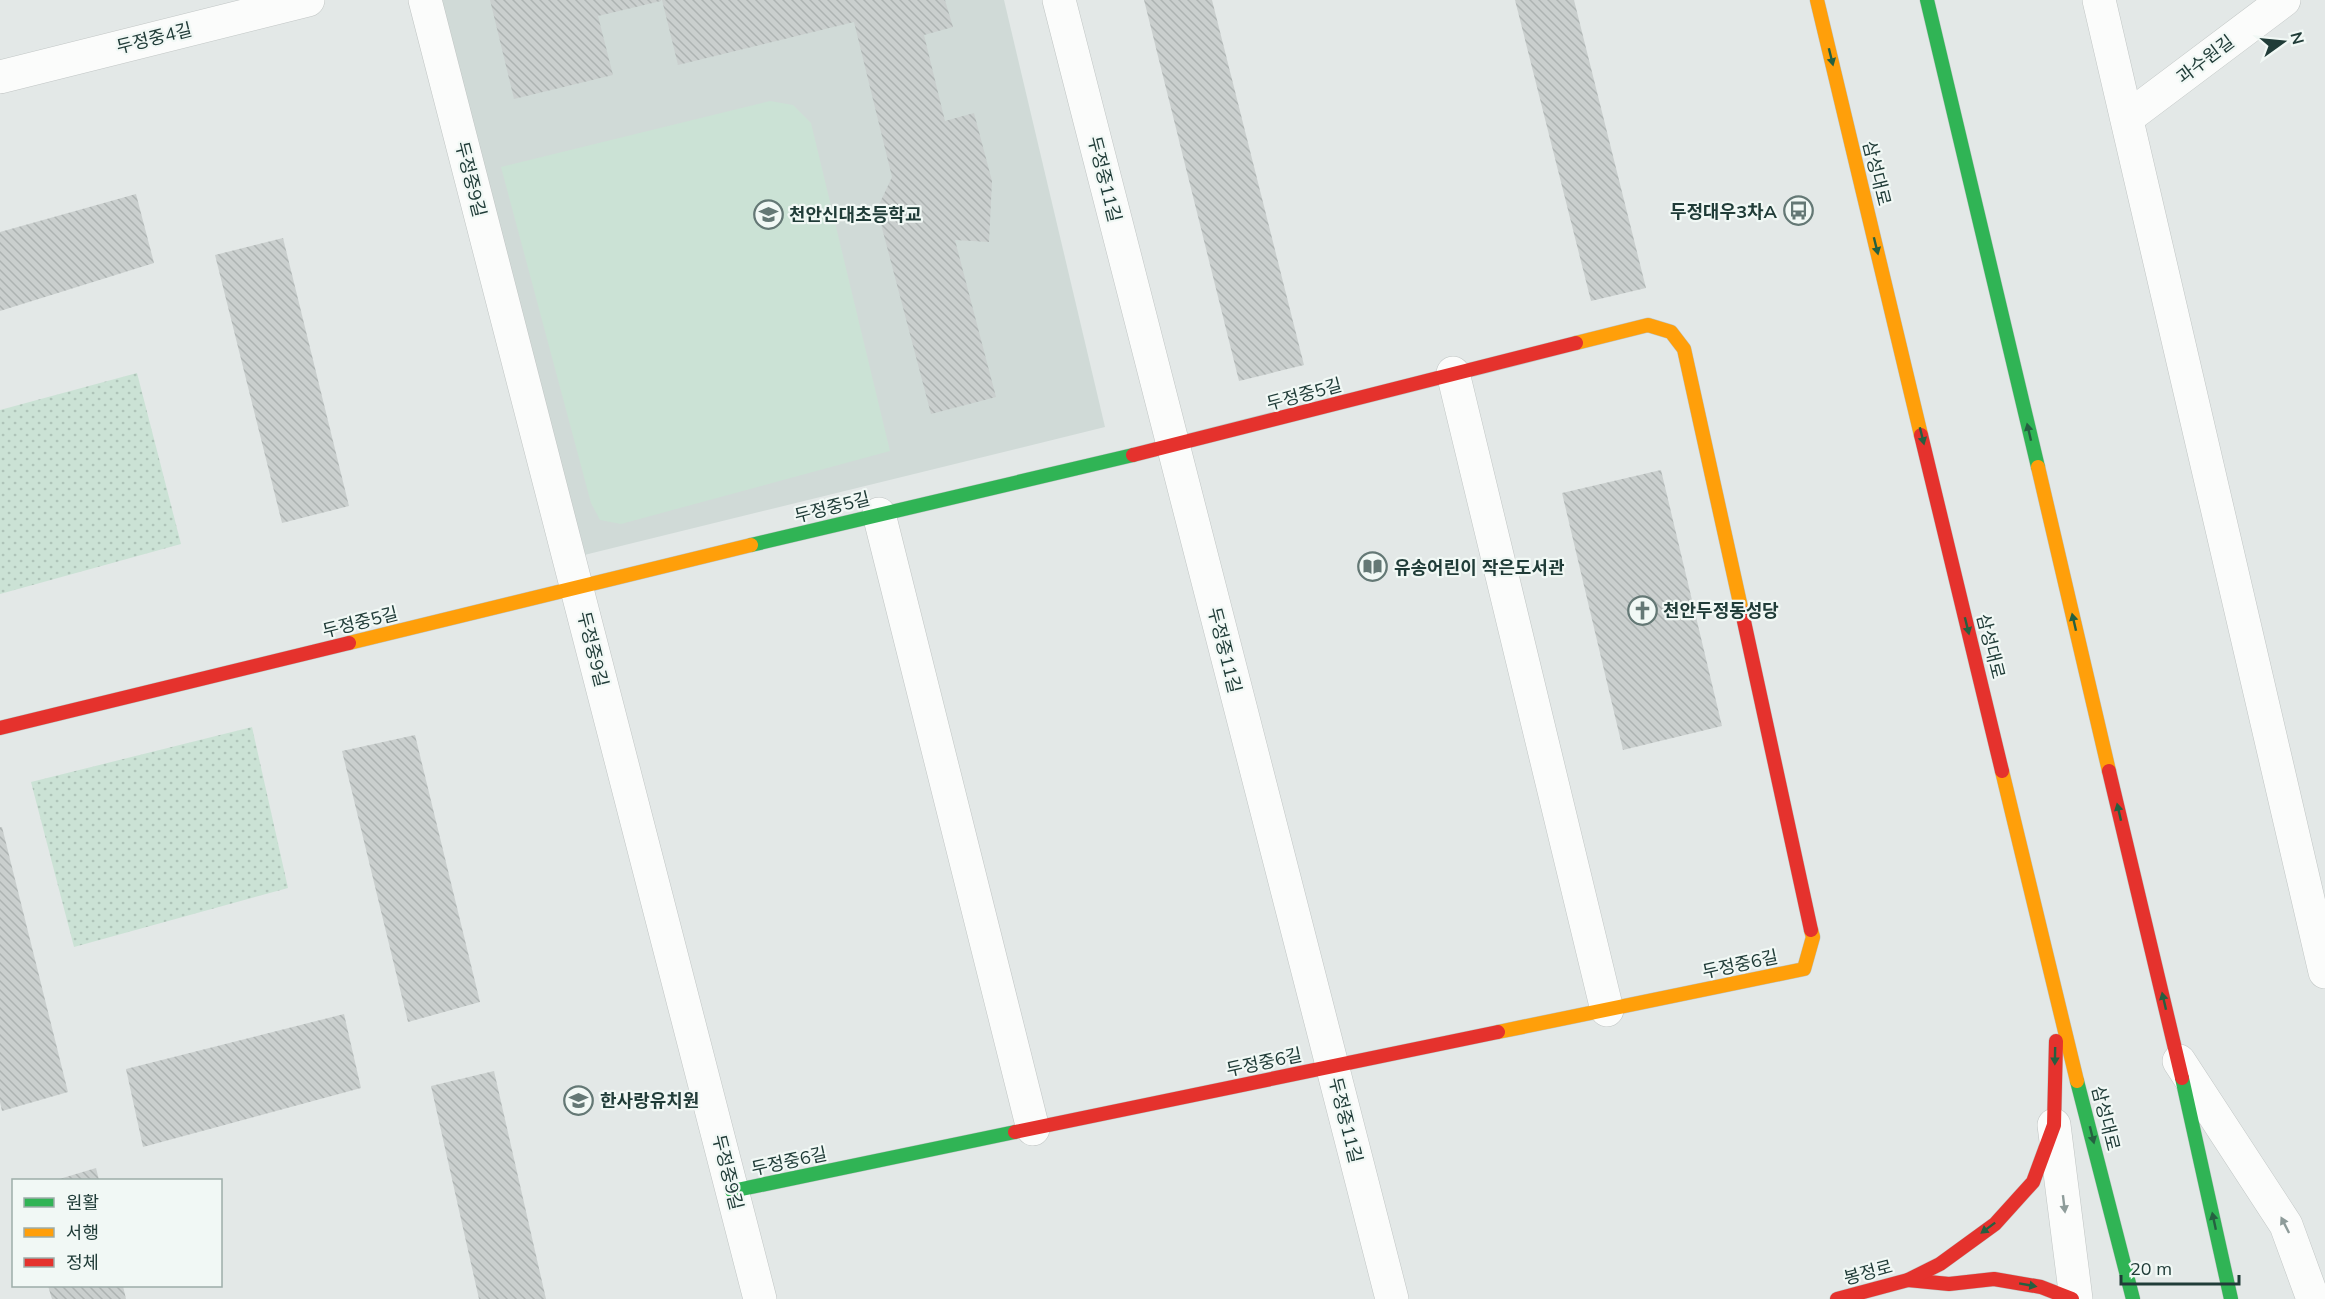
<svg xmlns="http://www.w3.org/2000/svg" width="2325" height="1299" font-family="Mulish,'Noto Sans KR',sans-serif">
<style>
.built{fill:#d0dad7}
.grass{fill:#cbe2d5}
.park{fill:url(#park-dots)}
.building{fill:url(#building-back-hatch)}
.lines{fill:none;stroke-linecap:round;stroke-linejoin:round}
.street-casing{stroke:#c0c5c4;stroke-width:34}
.fast-casing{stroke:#bec6c4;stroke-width:15}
.slow-casing{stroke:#bec6c4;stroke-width:15}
.jam-casing{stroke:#bec6c4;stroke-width:15}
.street{stroke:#fbfcfb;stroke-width:33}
.fast{stroke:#30b455;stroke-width:14}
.slow{stroke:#ff9f0a;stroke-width:14}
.jam{stroke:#e5322d;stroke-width:14}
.oneway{fill:#256041}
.oneway2{fill:#8e9c9a}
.labels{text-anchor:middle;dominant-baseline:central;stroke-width:4.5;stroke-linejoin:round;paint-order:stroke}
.street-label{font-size:18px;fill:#203c38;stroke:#f1f8f5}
.poi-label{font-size:18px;font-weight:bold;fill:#203c38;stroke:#f1f8f5;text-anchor:start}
</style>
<defs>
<pattern id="park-dots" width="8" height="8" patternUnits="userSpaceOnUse" patternTransform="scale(1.5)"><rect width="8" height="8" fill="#cbe2d5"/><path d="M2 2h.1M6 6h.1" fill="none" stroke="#aec3b8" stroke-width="1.8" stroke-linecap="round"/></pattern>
<pattern id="building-back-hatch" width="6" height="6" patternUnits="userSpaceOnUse" patternTransform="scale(1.5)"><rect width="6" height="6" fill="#cacfce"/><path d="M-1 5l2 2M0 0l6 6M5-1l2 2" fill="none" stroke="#adb3b2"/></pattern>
</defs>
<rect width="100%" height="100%" fill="#e3e8e7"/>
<path class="built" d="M 428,0 L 1004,0 L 1105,427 L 568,559 Z"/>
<path class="grass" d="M 770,101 L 793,105 L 811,123 L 890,451 L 621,524 L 600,520 L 591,503 L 501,167 Z"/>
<g class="park">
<path d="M 137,373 L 181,544 L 0,594 L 0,410 Z"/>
<path d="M 252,727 L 288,888 L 74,947 L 31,782 Z"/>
</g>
<g class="building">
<path d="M 490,0 L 661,0 L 661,1 L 598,16 L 613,75 L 514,99 Z"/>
<path d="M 662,0 L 945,0 L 953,27 L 924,35 L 945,121 L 974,113 L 992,181 L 989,242 L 955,240 L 996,397 L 931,414 L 877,209 L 892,177 L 854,22 L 678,65 Z"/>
<path d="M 1144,0 L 1212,0 L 1304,365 L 1239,381 Z"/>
<path d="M 1515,0 L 1574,0 L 1646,288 L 1591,301 Z"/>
<path d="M 136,194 L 154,263 L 0,311 L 0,232 Z"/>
<path d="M 283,238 L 349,506 L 282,523 L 215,255 Z"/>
<path d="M 1661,470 L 1722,726 L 1623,750 L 1562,493 Z"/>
<path d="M 415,735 L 480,1002 L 408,1022 L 342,751 Z"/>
<path d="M 0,827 L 2,827 L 68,1092 L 2,1111 L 0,1102 Z"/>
<path d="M 344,1014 L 361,1088 L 143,1147 L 126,1069 Z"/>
<path d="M 494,1071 L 546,1299 L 479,1299 L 431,1086 Z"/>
<path d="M 96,1168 L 99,1180 L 56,1180 Z"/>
<path d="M 48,1286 L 123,1286 L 126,1299 L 52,1299 Z"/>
</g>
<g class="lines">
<defs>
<g id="street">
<path d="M 425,0 L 760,1299"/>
<path d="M 1059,0 L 1392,1299"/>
<path d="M 2099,0 L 2325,972"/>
<path d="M 0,77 L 308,0"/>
<path d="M 2127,118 L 2284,0"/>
<path d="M 1453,373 L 1607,1010"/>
<path d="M 879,514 L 1033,1129"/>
<path d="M 2179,1061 L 2286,1225 L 2313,1299"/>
<path d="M 2054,1125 L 2076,1299"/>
</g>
<g id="fast">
<path d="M 1927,0 L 2038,467"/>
<path d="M 751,545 L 1133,455"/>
<path d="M 2182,1078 L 2231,1299"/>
<path d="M 2077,1081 L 2133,1299"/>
<path d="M 732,1191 L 1015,1132"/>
</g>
<g id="slow">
<path d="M 1817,0 L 1921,435"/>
<path d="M 1576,343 L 1648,325 L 1671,332 L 1684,349 L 1742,612"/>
<path d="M 2038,467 L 2109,771"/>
<path d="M 349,643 L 751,545"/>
<path d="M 2002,771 L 2077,1081"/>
<path d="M 1498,1032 L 1804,969 L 1813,937 L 1811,930"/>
</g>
<g id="jam">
<path d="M 1921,435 L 2002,771"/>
<path d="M 1133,455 L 1576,343"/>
<path d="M 1742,612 L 1811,930"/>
<path d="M 0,728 L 349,643"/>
<path d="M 2109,771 L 2182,1078"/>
<path d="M 1015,1132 L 1498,1032"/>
<path d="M 1908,1280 L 1949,1284 L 1994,1279 L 2041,1287 L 2072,1299"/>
<path d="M 1837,1299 L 1908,1280 L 1940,1264 L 1995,1224 L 2033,1182 L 2054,1125 L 2056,1041"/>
</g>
</defs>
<use href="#street" class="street-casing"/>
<use href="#fast" class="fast-casing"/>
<use href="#slow" class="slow-casing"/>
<use href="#jam" class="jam-casing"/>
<use href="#street" class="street"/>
<use href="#fast" class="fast"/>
<use href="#slow" class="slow"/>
<use href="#jam" class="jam"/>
</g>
<defs><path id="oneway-solid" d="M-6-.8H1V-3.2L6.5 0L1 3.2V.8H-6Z" transform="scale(1.5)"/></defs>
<g class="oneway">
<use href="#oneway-solid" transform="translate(1831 57) rotate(76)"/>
<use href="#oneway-solid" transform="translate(1876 246) rotate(76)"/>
<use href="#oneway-solid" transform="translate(2029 432) rotate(-103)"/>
<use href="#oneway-solid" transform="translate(1922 436) rotate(76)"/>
<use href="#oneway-solid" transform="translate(2074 622) rotate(-103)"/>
<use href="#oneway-solid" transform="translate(1967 626) rotate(76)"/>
<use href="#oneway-solid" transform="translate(2119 812) rotate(-103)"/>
<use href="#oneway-solid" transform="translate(2164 1001) rotate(-103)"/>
<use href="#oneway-solid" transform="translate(2055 1056) rotate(91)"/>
<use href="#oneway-solid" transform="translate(2092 1135) rotate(76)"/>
<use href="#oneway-solid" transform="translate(2214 1221) rotate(-102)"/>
<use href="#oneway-solid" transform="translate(1988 1228) rotate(143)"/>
<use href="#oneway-solid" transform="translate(2028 1285) rotate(10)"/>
</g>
<g class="oneway2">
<use href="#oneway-solid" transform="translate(2064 1204) rotate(83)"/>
<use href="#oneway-solid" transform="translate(2285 1225) rotate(-117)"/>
</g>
<defs>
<symbol id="bus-ring" viewBox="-11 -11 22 22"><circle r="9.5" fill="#f1f8f5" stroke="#647875" stroke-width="1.5"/><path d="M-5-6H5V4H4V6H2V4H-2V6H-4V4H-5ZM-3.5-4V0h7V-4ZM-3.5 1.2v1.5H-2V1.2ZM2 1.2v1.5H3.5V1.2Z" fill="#647875"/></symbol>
<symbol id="school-ring" viewBox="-11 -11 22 22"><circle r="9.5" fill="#f1f8f5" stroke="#647875" stroke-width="1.5"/><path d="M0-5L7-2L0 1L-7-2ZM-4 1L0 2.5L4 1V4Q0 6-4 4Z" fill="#647875"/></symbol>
<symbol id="library-ring" viewBox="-11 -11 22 22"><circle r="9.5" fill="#f1f8f5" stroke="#647875" stroke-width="1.5"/><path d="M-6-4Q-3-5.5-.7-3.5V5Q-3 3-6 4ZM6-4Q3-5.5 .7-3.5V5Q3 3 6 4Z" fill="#647875"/></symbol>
<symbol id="church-ring" viewBox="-11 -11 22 22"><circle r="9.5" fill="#f1f8f5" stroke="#647875" stroke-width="1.5"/><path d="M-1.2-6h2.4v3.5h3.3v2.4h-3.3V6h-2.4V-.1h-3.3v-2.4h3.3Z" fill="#647875"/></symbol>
</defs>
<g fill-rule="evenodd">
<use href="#bus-ring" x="1782" y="194" width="33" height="33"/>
<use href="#school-ring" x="752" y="198" width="33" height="33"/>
<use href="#library-ring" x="1356" y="550" width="33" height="33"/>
<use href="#church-ring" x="1626" y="594" width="33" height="33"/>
<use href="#school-ring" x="562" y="1084" width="33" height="33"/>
</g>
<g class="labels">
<g class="street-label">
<text transform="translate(154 38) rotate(-14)">두정중4길</text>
<text transform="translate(2205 59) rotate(-37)">과수원길</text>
<text transform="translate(1877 173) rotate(76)">삼성대로</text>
<text transform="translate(471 179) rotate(76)">두정중9길</text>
<text transform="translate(1105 179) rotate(76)">두정중11길</text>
<text transform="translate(1304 394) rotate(-15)">두정중5길</text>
<text transform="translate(832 507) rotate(-14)">두정중5길</text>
<text transform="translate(360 622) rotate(-14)">두정중5길</text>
<text transform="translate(1991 646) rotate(76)">삼성대로</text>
<text transform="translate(593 649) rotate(76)">두정중9길</text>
<text transform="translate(1225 650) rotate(76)">두정중11길</text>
<text transform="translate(1740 964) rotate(-12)">두정중6길</text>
<text transform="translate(1264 1062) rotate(-12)">두정중6길</text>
<text transform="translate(2106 1118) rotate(76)">삼성대로</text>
<text transform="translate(1346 1120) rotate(76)">두정중11길</text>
<text transform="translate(789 1161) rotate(-12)">두정중6길</text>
<text transform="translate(728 1172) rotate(76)">두정중9길</text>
<text transform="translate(1868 1272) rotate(-15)">봉정로</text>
</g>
<g class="poi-label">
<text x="1777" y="211" text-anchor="end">두정대우3차A</text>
<text x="789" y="214">천안신대초등학교</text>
<text x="1394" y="567">유송어린이 작은도서관</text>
<text x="1663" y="610">천안두정동성당</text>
<text x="600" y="1100">한사랑유치원</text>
</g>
</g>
<rect x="12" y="1179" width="210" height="108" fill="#f1f8f5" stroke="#9dada9" stroke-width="1.5"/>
<rect x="24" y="1198" width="30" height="9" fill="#30b455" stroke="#9dada9" stroke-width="1.5"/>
<text x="66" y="1209" font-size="18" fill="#203c38">원활</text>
<rect x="24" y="1228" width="30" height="9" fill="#ff9f0a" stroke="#9dada9" stroke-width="1.5"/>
<text x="66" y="1239" font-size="18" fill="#203c38">서행</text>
<rect x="24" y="1258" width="30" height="9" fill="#e5322d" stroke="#9dada9" stroke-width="1.5"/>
<text x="66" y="1269" font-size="18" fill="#203c38">정체</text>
<g transform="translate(2283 42) rotate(75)" stroke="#f1f8f5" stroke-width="4.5" paint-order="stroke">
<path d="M0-4.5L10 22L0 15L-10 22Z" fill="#203c38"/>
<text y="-9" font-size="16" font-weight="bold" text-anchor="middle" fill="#203c38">N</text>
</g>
<path d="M2121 1275v9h118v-9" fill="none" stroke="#203c38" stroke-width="3"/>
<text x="2130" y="1275" font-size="18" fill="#203c38" stroke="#f1f8f5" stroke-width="4.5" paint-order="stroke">20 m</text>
</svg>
